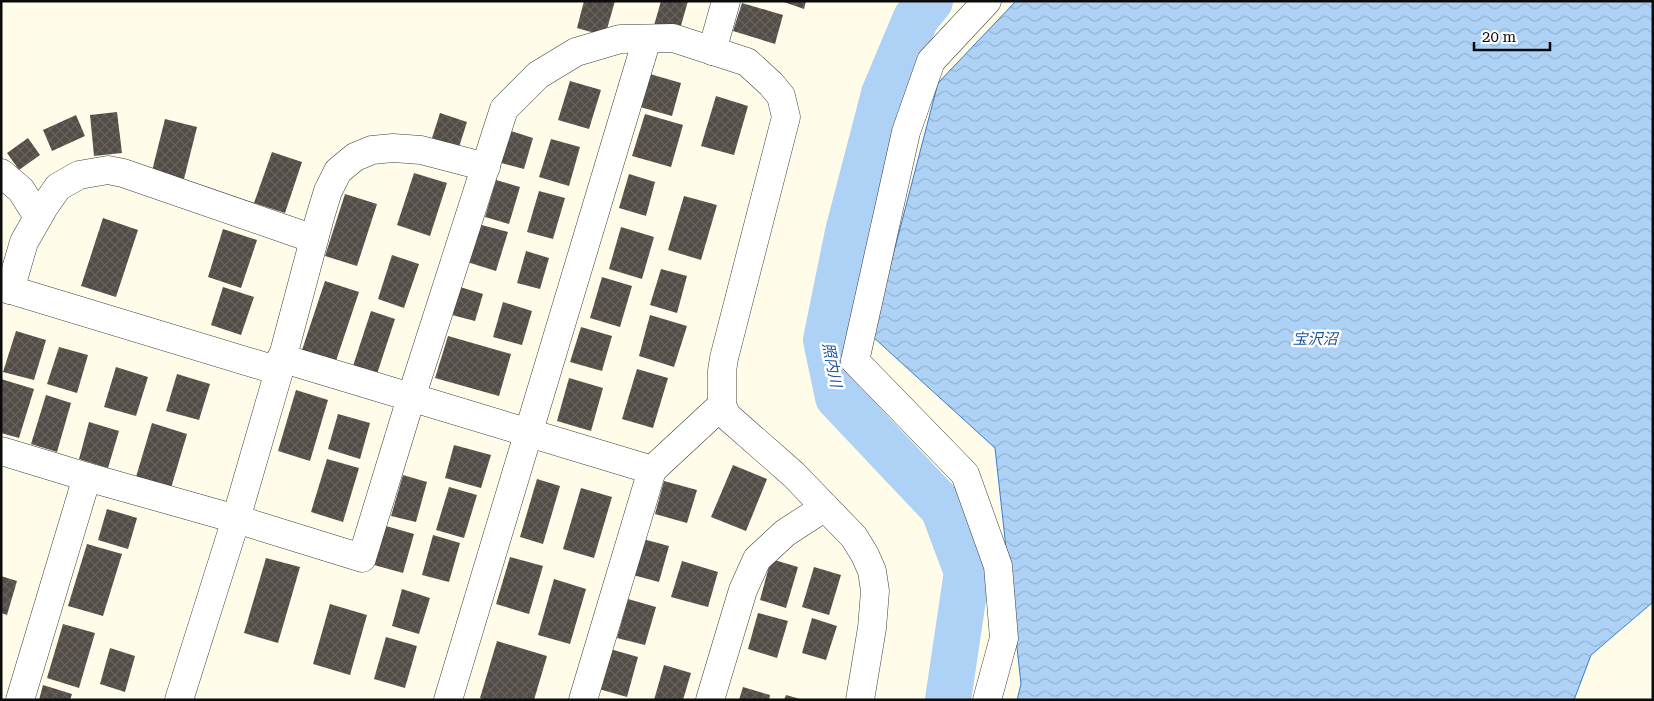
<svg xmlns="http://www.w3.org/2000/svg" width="1654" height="701" font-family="'Roboto Serif','Noto Sans JP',serif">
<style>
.water{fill:url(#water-waves);stroke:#367ecc}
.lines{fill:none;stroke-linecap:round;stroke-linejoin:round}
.river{stroke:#aed2f6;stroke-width:46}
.building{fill:url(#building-cross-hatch)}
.minor-casing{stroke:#3e3e3e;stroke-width:29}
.minor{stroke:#fff;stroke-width:28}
.labels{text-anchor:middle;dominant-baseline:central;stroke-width:5;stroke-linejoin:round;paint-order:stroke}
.water-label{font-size:15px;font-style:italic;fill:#16509b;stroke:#fff}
</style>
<defs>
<pattern id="water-waves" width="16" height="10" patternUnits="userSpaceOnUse" patternTransform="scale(1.25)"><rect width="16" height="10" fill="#aed2f6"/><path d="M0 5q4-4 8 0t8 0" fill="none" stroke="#94b3d2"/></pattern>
<pattern id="building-cross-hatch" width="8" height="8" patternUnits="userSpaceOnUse" patternTransform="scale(1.25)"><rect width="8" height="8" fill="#534d47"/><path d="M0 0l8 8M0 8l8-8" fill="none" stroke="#67625d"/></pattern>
</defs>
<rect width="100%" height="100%" fill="#fffde9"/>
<path class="water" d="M 1016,1 L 1653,1 L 1653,602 L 1591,655 L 1574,700 L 1017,700 L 1021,684 L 995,448 L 872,336 L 938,83 Z"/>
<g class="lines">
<path class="river" d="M 930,1 L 916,18 L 884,94 L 848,232 L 826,340 L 838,397 L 943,508 L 967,572 L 948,700"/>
</g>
<g class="building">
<path d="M 584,1 L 615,1 L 605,36 L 577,28 Z"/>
<path d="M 661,1 L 688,1 L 678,36 L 653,29 Z"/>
<path d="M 781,1 L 806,1 L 804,9 Z"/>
<path d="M 742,3 L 783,15 L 775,44 L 733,31 Z"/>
<path d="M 650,74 L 681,83 L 672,116 L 640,107 Z"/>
<path d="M 570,81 L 601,90 L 589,129 L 558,120 Z"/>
<path d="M 716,96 L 748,106 L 734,155 L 701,146 Z"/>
<path d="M 117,112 L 122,153 L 94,156 L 90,115 Z"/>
<path d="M 440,113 L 467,122 L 459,147 L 432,138 Z"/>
<path d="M 645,114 L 683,125 L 671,167 L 632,156 Z"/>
<path d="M 76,115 L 85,136 L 52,151 L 43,130 Z"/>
<path d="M 165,119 L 197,127 L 183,183 L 151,175 Z"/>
<path d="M 511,131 L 533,138 L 524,169 L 501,163 Z"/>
<path d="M 28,138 L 40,155 L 19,170 L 7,153 Z"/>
<path d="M 551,139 L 580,147 L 569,186 L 539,177 Z"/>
<path d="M 272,152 L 302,162 L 285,213 L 254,203 Z"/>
<path d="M 414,173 L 447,183 L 430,236 L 397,225 Z"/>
<path d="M 629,174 L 655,182 L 646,216 L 619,208 Z"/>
<path d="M 496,180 L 520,187 L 509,224 L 485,217 Z"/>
<path d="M 539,191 L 565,198 L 553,239 L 527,232 Z"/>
<path d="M 345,194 L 377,204 L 357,266 L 325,256 Z"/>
<path d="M 684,196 L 717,205 L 701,260 L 668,250 Z"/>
<path d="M 103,218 L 138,230 L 116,297 L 81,286 Z"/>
<path d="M 478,224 L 508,232 L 496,271 L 467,262 Z"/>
<path d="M 621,227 L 654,237 L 642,279 L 609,269 Z"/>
<path d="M 223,229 L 257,240 L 241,288 L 208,277 Z"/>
<path d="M 526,251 L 549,258 L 540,289 L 517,283 Z"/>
<path d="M 392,255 L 419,264 L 404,308 L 378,299 Z"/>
<path d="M 661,269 L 687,276 L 677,313 L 650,305 Z"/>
<path d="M 602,277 L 632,286 L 620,327 L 590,318 Z"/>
<path d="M 325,281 L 359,292 L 335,364 L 301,353 Z"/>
<path d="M 223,287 L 254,297 L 241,335 L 211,325 Z"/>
<path d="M 460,287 L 483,294 L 475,321 L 452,315 Z"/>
<path d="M 503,302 L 532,311 L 522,345 L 493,337 Z"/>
<path d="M 371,311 L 395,319 L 377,374 L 353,366 Z"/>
<path d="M 650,315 L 687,326 L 674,367 L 639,356 Z"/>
<path d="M 581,327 L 612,336 L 602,371 L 570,362 Z"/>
<path d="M 16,331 L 46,340 L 34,380 L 3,372 Z"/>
<path d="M 448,336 L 511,354 L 499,396 L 435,378 Z"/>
<path d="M 59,347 L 88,355 L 77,393 L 47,384 Z"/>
<path d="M 116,367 L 148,377 L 136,416 L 104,407 Z"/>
<path d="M 637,369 L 668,378 L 653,428 L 622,419 Z"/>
<path d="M 177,374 L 210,384 L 199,420 L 166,411 Z"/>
<path d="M 569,378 L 603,388 L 591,431 L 557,421 Z"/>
<path d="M 1,379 L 34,389 L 19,438 L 1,433 Z"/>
<path d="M 296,390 L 328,400 L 310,461 L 278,451 Z"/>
<path d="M 46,395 L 71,403 L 57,452 L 31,444 Z"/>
<path d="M 338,414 L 370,423 L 360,459 L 328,449 Z"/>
<path d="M 89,422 L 119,431 L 108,468 L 79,459 Z"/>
<path d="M 152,423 L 187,434 L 171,488 L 136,477 Z"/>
<path d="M 454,445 L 491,455 L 481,488 L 445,478 Z"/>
<path d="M 327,459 L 359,468 L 343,522 L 311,512 Z"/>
<path d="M 733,465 L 767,479 L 746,531 L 711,517 Z"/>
<path d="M 403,475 L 427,482 L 416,522 L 391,516 Z"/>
<path d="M 537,479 L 560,486 L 543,544 L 520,537 Z"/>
<path d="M 664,481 L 697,490 L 687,523 L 655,514 Z"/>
<path d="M 449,487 L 477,495 L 464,538 L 436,530 Z"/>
<path d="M 581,488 L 612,497 L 594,558 L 563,549 Z"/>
<path d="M 107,509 L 137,518 L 128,549 L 98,540 Z"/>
<path d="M 386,526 L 414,534 L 403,573 L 374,565 Z"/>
<path d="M 433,535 L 460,543 L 449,582 L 422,575 Z"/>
<path d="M 643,539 L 669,546 L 659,582 L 633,575 Z"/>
<path d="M 87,544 L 122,554 L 103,616 L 68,606 Z"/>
<path d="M 510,557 L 543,566 L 529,614 L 496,604 Z"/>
<path d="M 266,558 L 300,567 L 278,643 L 244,633 Z"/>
<path d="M 771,559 L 798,567 L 786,608 L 760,600 Z"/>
<path d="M 682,561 L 718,572 L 708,607 L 671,597 Z"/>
<path d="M 814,567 L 841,575 L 829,615 L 802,607 Z"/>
<path d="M 1,576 L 17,581 L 7,615 L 1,613 Z"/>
<path d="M 554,579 L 586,589 L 570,644 L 538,635 Z"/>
<path d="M 402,589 L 430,598 L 419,634 L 392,626 Z"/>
<path d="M 628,599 L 656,607 L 645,645 L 617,638 Z"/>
<path d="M 330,604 L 367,615 L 350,675 L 313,664 Z"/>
<path d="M 758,613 L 788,621 L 777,658 L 748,649 Z"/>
<path d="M 812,618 L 837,626 L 826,660 L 802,653 Z"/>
<path d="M 63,624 L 95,633 L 79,688 L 47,678 Z"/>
<path d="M 386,637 L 417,646 L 405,688 L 374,679 Z"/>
<path d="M 497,641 L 547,656 L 534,700 L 485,700 L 480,698 Z"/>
<path d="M 110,648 L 135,656 L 125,692 L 100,684 Z"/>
<path d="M 610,649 L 638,657 L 627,697 L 599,689 Z"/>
<path d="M 664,665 L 691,673 L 683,700 L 654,700 Z"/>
<path d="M 43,685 L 72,694 L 70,700 L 39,700 Z"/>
<path d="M 743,687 L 770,695 L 769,700 L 739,700 Z"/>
<path d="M 786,695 L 800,699 L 800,700 L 784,700 Z"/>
</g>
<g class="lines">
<defs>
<g id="minor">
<path d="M 987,1 L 931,61 L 906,132 L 855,361 L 965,474 L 998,566 L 1004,638 L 987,700"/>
<path d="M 712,51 L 726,1"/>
<path d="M 1,173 L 21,190 L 38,217"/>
<path d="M 1,287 L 279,371"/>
<path d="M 10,290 L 24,242 L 44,207 L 58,187 L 79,175 L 108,170 L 123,173 L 314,239"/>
<path d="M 281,358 L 652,470 L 722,405"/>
<path d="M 1,451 L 87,477 L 236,519 L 362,558 L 411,398 L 504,109 L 538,75 L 576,52 L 620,39 L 673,38 L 747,62 L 771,84 L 781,96 L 786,117 L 724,358 L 722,371 L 722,405 L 727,416 L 793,474 L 854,537 L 865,555 L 872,571 L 875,591 L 872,628 L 860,700"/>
<path d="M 20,700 L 87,477"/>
<path d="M 179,700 L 236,519 L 279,371 L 320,217 L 328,191 L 338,171 L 355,157 L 372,150 L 393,148 L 421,150 L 486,167"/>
<path d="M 448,700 L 647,39"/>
<path d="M 583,700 L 652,470"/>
<path d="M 710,700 L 743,590 L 757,559 L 785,533 L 825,507"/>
</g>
</defs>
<use href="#minor" class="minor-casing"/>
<use href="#minor" class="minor"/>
</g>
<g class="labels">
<g class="water-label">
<text x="1315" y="339">宝沢沼</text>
<text transform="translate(832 365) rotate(79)">照内川</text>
</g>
</g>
<rect width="1654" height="701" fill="none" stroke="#0b0b0b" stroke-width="5"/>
<path d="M1474 42v8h76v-8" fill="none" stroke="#0b0b0b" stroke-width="2.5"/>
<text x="1482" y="42" font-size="15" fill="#0b0b0b" stroke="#ffffff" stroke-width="4" paint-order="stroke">20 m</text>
</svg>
